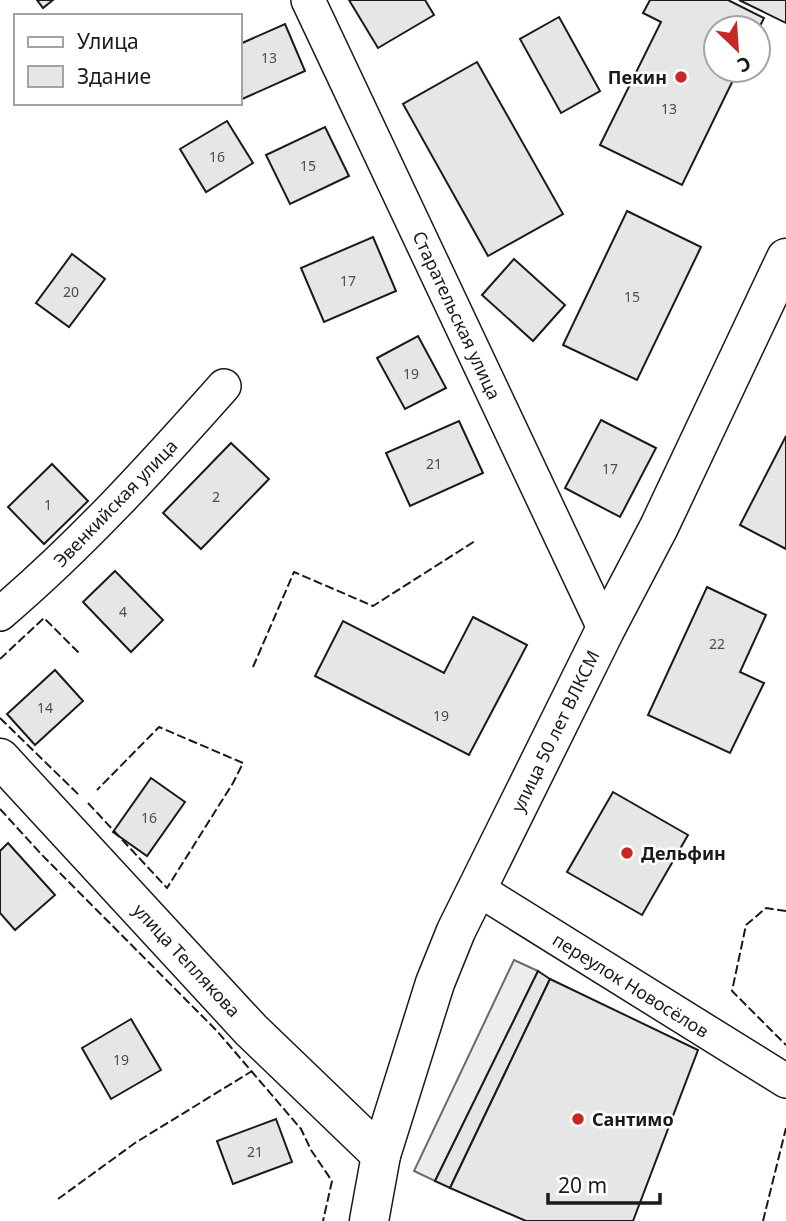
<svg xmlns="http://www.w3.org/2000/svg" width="786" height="1221" font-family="'Noto Sans',sans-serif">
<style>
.parking{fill:#ededed;stroke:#6a6a6a;stroke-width:2}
.building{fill:#e6e6e6;stroke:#1a1a1a;stroke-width:2}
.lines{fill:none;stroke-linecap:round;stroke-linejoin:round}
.street-casing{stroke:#1a1a1a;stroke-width:36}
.secondary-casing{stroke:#1a1a1a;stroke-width:41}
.primary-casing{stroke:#1a1a1a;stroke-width:41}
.street{stroke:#fff;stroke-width:33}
.secondary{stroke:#fff;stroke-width:38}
.primary{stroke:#fff;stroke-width:38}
.fence{stroke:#1a1a1a;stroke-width:2;stroke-dasharray:9 3.5;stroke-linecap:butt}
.poi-dot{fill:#c62828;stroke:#fff;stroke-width:2.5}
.labels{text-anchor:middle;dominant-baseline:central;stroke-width:5;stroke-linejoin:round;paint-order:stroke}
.number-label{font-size:14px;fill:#4d4d4d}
.poi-label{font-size:18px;font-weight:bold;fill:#1a1a1a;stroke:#fff;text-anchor:start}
.street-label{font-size:18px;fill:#1a1a1a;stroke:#fff}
</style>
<rect width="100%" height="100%" fill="#fff"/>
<path class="parking" d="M 514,960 L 538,971 L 435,1181 L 414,1171 Z"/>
<g class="building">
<path d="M 37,0 L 53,0 L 43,8 Z"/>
<path d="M 349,0 L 425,0 L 434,15 L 378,48 Z"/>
<path d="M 650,0 L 728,0 L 764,18 L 758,30 L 758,28 L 716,28 L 716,70 L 738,70 L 682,185 L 600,145 L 661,22 L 643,13 Z"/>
<path d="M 739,0 L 786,0 L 786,23 Z"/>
<path d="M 559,17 L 600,91 L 561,113 L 520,39 Z"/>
<path d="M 285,24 L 305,71 L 240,100 L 240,44 Z"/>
<path d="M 477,62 L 563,214 L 488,256 L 403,104 Z"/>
<path d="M 227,121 L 253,163 L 206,192 L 180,149 Z"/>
<path d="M 325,127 L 349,176 L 290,204 L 266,155 Z"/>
<path d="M 627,211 L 701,247 L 637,380 L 563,345 Z"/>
<path d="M 373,237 L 396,291 L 324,322 L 301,268 Z"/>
<path d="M 72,254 L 105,279 L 69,327 L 36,303 Z"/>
<path d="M 514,259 L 565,305 L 533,341 L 482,295 Z"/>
<path d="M 418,336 L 446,388 L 405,409 L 377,358 Z"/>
<path d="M 601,420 L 656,448 L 620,517 L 565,488 Z"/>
<path d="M 459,421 L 483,473 L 410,506 L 386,453 Z"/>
<path d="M 786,436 L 786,549 L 740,525 Z"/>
<path d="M 231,443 L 269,479 L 201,549 L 163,513 Z"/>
<path d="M 52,464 L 88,501 L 44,544 L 8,507 Z"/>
<path d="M 115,571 L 163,620 L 131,652 L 83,602 Z"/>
<path d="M 707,587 L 766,615 L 740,672 L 764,683 L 730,753 L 648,715 Z"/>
<path d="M 473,617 L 527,645 L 469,755 L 315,676 L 343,621 L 444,673 Z"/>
<path d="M 55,670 L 83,701 L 35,745 L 7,714 Z"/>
<path d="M 151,778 L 185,802 L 147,856 L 113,832 Z"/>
<path d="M 613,792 L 688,835 L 642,915 L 567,872 Z"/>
<path d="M 8,843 L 55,895 L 15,930 L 0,913 L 0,851 Z"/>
<path d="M 538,971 L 550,979 L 450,1188 L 435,1181 Z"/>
<path d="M 550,979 L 698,1050 L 633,1221 L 526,1221 L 450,1188 Z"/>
<path d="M 131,1019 L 161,1070 L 111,1099 L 82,1048 Z"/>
<path d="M 276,1119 L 292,1162 L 233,1184 L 217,1141 Z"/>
</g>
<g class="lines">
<defs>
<g id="street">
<path d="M 308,0 L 605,630"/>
<path d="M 0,614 C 81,545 153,466 224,386"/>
<path d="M 476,888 L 786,1081"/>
</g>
<path id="secondary" d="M 0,758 L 251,1030 L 381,1155"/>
<path id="primary" d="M 369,1221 L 381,1155 L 435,983 L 456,931 L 605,630 L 659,527 L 786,258"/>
</defs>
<use href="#street" class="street-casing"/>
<use href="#secondary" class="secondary-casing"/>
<use href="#primary" class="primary-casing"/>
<use href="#street" class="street"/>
<use href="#secondary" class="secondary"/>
<use href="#primary" class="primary"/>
<g class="fence">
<path d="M 0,659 L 44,618 L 79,653"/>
<path d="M 253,667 L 294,572 L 373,606 L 475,541"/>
<path d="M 0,718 L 80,796"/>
<path d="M 88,803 L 167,888 L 233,783 L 243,763 L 159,727 L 97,790"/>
<path d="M 0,809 L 42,855 L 217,1031 L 301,1129 L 311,1150 L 332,1181 L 323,1221"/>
<path d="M 786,911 L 766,908 L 746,925 L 732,991 L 786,1045"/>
<path d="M 58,1199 L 135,1143 L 252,1071"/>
<path d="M 763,1221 L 786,1128"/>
</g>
</g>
<g class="poi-dot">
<circle cx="681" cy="77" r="7"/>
<circle cx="627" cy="853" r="7"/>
<circle cx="578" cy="1119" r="7"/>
</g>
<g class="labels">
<g class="number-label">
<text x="269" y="57">13</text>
<text x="669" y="108">13</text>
<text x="217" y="156">16</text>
<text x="308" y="165">15</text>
<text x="348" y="280">17</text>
<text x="71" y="291">20</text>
<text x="632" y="296">15</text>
<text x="411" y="373">19</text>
<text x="434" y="463">21</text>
<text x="610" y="468">17</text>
<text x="216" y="496">2</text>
<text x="48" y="504">1</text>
<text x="123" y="611">4</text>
<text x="717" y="643">22</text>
<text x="45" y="707">14</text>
<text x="441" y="715">19</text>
<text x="149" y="817">16</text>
<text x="121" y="1059">19</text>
<text x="255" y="1151">21</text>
</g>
<g class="poi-label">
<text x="667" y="77" text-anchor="end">Пекин</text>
<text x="641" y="853">Дельфин</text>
<text x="592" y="1119">Сантимо</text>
</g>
<g class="street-label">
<text transform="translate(457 315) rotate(65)">Старательская улица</text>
<text transform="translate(115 503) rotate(-46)">Эвенкийская улица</text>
<text transform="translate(555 731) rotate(-64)">улица 50 лет ВЛКСМ</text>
<text transform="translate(187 960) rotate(47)">улица Теплякова</text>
<text transform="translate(631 985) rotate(32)">переулок Новосёлов</text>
</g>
</g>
<rect x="14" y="14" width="228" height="91" fill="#ffffff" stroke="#a3a3a3" stroke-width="2"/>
<rect x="28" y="37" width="35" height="10" fill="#ffffff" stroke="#a3a3a3" stroke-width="2"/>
<text x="77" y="49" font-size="21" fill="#1a1a1a">Улица</text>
<rect x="28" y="66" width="35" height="21" fill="#e6e6e6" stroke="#a3a3a3" stroke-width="2"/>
<text x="77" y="84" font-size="21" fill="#1a1a1a">Здание</text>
<g transform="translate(737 49) rotate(155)"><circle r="33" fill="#ffffff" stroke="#a3a3a3" stroke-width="2"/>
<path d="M0-5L12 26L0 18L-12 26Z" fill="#c62828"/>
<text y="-10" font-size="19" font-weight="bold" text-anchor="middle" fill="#1a1a1a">С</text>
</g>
<path d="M548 1193v10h112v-10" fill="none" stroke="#1a1a1a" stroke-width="3.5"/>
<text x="558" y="1193" font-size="21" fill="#1a1a1a" stroke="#ffffff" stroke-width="5" paint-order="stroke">20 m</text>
</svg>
